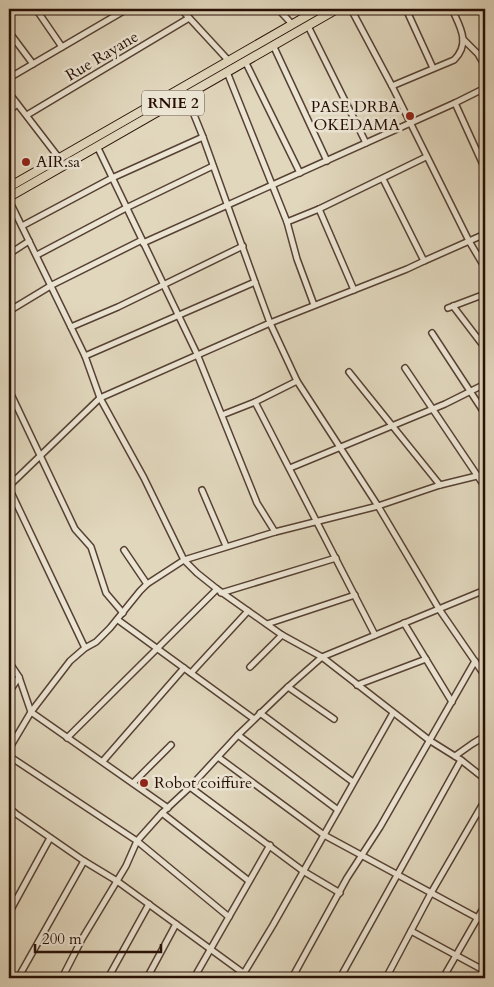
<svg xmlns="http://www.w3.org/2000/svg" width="494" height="987" font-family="Cardo,serif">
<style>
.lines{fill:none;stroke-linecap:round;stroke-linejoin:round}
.minor-casing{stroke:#564133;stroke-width:8}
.primary-casing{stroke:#270f05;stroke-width:10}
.minor{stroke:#ece5d4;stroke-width:5}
.primary{stroke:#e1d7bd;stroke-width:8}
.poi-dot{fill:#8f2418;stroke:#ece5d4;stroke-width:2}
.labels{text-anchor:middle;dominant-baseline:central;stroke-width:5;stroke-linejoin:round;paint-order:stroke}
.shield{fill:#ece5d4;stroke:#624f43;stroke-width:1}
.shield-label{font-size:15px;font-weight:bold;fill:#270f05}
.street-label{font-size:16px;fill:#270f05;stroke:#ece5d4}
.poi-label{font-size:16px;fill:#270f05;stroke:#ece5d4;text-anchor:start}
</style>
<rect width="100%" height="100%" fill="#e1d7bd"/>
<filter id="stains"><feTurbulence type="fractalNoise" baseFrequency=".004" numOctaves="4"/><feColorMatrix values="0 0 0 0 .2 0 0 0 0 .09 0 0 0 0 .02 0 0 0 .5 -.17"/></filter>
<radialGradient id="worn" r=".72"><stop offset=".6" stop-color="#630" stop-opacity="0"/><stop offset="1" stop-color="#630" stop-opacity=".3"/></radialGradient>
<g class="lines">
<defs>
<g id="minor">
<path d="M 36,9 L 62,47"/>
<path d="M 181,9 L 228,60"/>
<path d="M 278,9 L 293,25"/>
<path d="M 351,9 L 392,86 L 469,241 L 485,268"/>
<path d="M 406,9 L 433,68"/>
<path d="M 308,26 L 366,143"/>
<path d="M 9,32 L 33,64"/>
<path d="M 463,39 L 478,54 L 485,66"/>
<path d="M 273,45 L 327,161"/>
<path d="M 245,61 L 300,173"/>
<path d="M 227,72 L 287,222 L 297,259 L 314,305"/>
<path d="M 9,78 L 127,9"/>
<path d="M 392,86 L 454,60 C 471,43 460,27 452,9"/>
<path d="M 9,93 L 59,158"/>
<path d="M 186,95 L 203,137 L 255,282 L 270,323 L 297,381 L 378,506 L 439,609 L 485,676"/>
<path d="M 455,103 L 485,169"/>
<path d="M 9,111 L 17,104"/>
<path d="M 27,115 L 189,18"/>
<path d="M 97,146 L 197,354 L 257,503 L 275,532"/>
<path d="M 9,200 L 85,356 L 100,398 L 144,478 L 184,560 L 197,573 L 217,589 L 282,635 L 322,657 L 429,740 L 461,760 L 485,779"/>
<path d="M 319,209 L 354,290"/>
<path d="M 287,222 L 319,209 L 426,157"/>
<path d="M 22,226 L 112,178 L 203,137"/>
<path d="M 143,243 L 455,103 L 485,88"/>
<path d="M 9,254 L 29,241"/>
<path d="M 37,255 L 126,208 L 213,166"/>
<path d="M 424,261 L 485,234"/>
<path d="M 453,306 L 485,348"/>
<path d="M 448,308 L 485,294"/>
<path d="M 9,311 L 52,285 L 142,240"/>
<path d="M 71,327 L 118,307 L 243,246"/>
<path d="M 432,333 L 485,414"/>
<path d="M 85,356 L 255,282"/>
<path d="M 405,368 L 485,487"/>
<path d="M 349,372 L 440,485"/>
<path d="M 9,390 L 75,529 L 91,547 L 106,593 L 123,613"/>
<path d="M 255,402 L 375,635"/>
<path d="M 222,415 L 255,402 L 297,381"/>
<path d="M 290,468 L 445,404 L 485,384"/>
<path d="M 9,486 L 100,398 L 270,323 L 407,269 L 424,261 L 383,179"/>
<path d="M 9,488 L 85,648"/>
<path d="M 202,490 L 226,546"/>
<path d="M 124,550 L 147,584"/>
<path d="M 221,593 L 336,558"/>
<path d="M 118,620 L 254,719"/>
<path d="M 404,623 L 452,702"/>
<path d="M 267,624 L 355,595"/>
<path d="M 9,662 L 19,677 L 31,712 L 9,749"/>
<path d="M 250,667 L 282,635"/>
<path d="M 191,673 L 248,611"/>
<path d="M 357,685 L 426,659"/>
<path d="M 288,687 L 334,719"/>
<path d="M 9,692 L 19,677"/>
<path d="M 260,713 L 353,782"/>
<path d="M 238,735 L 338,810"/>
<path d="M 67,738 L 217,589"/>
<path d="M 9,756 L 137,841 L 229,917"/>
<path d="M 455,756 L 472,744 L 485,736"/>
<path d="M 218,757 L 324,835 L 485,922"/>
<path d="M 103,761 L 184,668"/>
<path d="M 133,783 L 171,745"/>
<path d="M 190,787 L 303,871 L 340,893"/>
<path d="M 168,808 L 31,712 L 70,661 L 85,648 L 96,642 L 110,628 L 140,591 L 147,584 L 184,560 L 275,532 L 378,506 L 440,485 L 485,474"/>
<path d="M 9,809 L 84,861 L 117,881 L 250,978"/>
<path d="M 162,813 L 249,881"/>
<path d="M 9,821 L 14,812"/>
<path d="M 9,913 L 50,838"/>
<path d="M 411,931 L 485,971"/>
<path d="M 18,978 L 84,861"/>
<path d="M 62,978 L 82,939 L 126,866 L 137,841 L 162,813 L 190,787 L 238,735 L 288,687 L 322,657 L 485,590"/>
<path d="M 108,978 L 149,904"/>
<path d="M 147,978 L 176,924"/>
<path d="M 194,978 L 270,845"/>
<path d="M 241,978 L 273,925 L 393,713"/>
<path d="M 292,978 L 347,878 L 380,827 L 475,661"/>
<path d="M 340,978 L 461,760"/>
<path d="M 386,978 L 431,893 L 485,800"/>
<path d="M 443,978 L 485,905"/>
</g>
<g id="primary">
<path d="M 9,187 L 319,9"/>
<path d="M 9,197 L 337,9"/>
</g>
</defs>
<use href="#minor" class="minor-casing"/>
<use href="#primary" class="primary-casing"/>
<use href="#minor" class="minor"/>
<use href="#primary" class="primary"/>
</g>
<g class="poi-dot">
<circle cx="410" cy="116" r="5"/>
<circle cx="26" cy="162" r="5"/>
<circle cx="144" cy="783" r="5"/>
</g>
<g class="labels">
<rect class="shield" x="142" y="90.5" width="62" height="25" rx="4"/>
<g class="shield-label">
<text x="173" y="103">RNIE 2</text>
</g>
<g class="street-label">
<text transform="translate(102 56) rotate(-31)">Rue Rayane</text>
</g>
<g class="poi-label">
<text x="400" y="107" text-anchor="end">PASE DRBA<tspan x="400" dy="18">OKEDAMA</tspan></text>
<text x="36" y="162">AIR.sa</text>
<text x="154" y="783">Robot coiffure</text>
</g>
</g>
<rect width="494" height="987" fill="none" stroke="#e1d7bd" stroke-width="30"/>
<rect x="10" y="10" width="474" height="967" fill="none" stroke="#270f05" stroke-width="2.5"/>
<rect x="15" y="15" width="464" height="957" fill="none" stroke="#270f05"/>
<path d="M35 944v8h126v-8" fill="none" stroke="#270f05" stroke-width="2.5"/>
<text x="42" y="944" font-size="15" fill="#270f05" stroke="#ece5d4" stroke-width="4" paint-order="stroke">200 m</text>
<rect width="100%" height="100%" filter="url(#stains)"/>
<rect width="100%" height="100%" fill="url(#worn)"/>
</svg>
